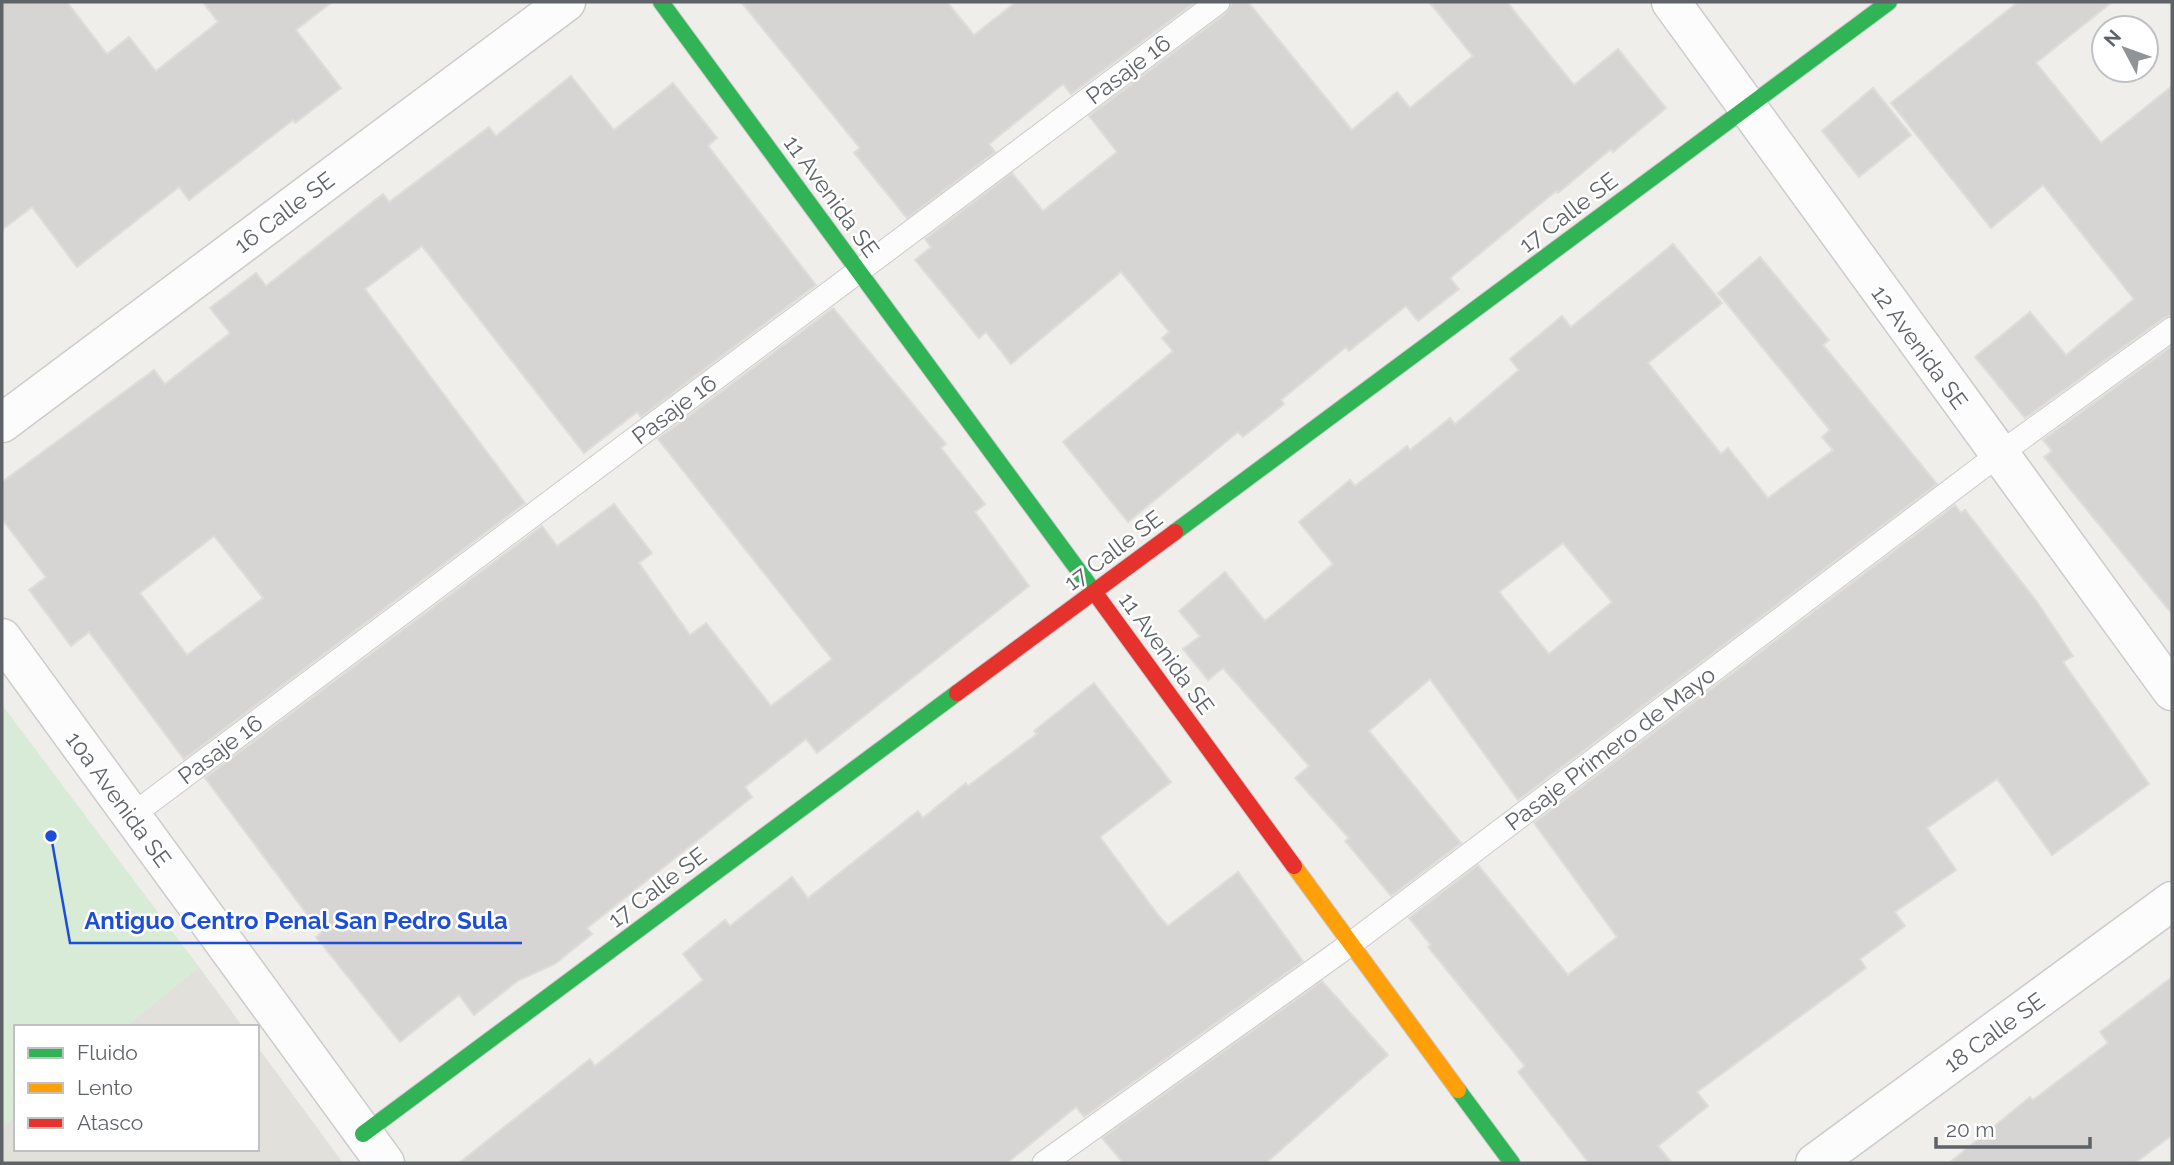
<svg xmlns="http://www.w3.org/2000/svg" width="2174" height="1165" font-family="Raleway,sans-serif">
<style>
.education{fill:#e2e0da}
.green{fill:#d8ebd6}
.building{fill:#d6d5d3;stroke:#deddd9;stroke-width:2;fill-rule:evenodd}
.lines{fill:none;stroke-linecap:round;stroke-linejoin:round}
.lane-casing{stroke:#cbcccc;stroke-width:25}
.street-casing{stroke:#cbcccc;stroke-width:41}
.fast-casing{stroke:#cacacb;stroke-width:18}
.slow-casing{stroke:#cacacb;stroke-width:18}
.jam-casing{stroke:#cacacb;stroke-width:18}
.lane{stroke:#fdfcfc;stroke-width:23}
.street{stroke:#fdfcfc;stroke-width:38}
.fast{stroke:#30b455;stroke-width:16}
.slow{stroke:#ff9f0a;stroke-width:16}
.jam{stroke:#e5322d;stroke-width:16}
.labels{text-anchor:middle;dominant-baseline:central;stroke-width:5;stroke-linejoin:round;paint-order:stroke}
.street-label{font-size:23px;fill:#5f6368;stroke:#fff}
.leader{fill:none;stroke:#1d4ed8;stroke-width:2.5}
.callout-dot{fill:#1d4ed8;stroke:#fff;stroke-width:2.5}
.callout-label{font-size:24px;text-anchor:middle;font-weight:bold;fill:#1d4ed8;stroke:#fff;stroke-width:5;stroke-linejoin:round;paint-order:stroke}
</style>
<rect width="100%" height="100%" fill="#efeeea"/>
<g class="education">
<path d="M 199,967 L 243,1027 L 125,1027 Z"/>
<path d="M 257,1046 L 343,1163 L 2,1163 L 2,1127 L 16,1115 L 16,1149 L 257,1149 Z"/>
</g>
<path class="green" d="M 2,705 L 199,967 L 125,1027 L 16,1027 L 16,1115 L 2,1127 Z"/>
<g class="building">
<path d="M 2,2 L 67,2 L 107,54 L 129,37 L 156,71 L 218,22 L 203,2 L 332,2 L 296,30 L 341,88 L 295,123 L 293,120 L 189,200 L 179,187 L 77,267 L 32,207 L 2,230 Z"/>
<path d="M 741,2 L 947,2 L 974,35 L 1016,2 L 1195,2 L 1071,94 L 1063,84 L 989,144 L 995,152 L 907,218 L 854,153 L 860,148 Z"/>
<path d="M 1232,2 L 1248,2 L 1352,130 L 1397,92 L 1410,108 L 1473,56 L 1429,2 L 1507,2 L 1574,85 L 1618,49 L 1666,108 L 1613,152 L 1611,149 L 1558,193 L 1556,191 L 1450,278 L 1459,289 L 1418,321 L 1406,306 L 1349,351 L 1346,347 L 1281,400 L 1284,404 L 1243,437 L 1238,432 L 1128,522 L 1063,442 L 1173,351 L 1162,338 L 1169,332 L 1121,272 L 1011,364 L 986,332 L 979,338 L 915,260 L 931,247 L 925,239 L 1012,173 L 1043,211 L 1117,152 L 1089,116 L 1226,13 Z"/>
<path d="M 2018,2 L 2112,2 L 2036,63 L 2101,143 L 2172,86 L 2172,315 L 2164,318 L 2025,418 L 1975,357 L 2030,312 L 2066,355 L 2134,299 L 2043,185 L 1991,228 L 1891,103 Z"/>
<path d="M 571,76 L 614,130 L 673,83 L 717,138 L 708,146 L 816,285 L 641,417 L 637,412 L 584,453 L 422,246 L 365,289 L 525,503 L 184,759 L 89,632 L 71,646 L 29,590 L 46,577 L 2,519 L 2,482 L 154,370 L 165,384 L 230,333 L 210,308 L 256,273 L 266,286 L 383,194 L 389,202 L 489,127 L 496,136 ZM 214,536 L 263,598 L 187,655 L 140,593 Z"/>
<path d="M 1873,88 L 1911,135 L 1859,177 L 1822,131 Z"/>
<path d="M 1673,244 L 1722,303 L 1648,363 L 1721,454 L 1728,448 L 1768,498 L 1833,450 L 1822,437 L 1830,430 L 1718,293 L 1760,257 L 1829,340 L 1823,345 L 1937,484 L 1518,800 L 1430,679 L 1369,731 L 1461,843 L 1391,896 L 1345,841 L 1349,838 L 1295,778 L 1309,766 L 1223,668 L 1208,680 L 1183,649 L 1200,636 L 1179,611 L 1225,572 L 1265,621 L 1333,564 L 1299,522 L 1350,480 L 1355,486 L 1407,446 L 1410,450 L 1450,418 L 1455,424 L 1519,370 L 1510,359 L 1562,316 L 1571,327 ZM 1563,543 L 1612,602 L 1549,654 L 1499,592 Z"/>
<path d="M 833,308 L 946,444 L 941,448 L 985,504 L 975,512 L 1029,586 L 817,753 L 806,739 L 745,787 L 752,797 L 587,928 L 592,934 L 555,964 L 519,980 L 474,1015 L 459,995 L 400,1042 L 316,937 L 321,933 L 205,778 L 542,526 L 557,546 L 614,504 L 652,553 L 639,563 L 690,635 L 706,623 L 771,706 L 832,659 L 658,439 Z"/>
<path d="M 2172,346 L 2172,614 L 2044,457 L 2052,451 L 2043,440 Z"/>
<path d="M 1955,505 L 1961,513 L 1965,510 L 2037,602 L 2073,656 L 2063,662 L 2149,784 L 2052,855 L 1997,779 L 1927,828 L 1956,870 L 1895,912 L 1905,926 L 1860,959 L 1866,968 L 1697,1092 L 1708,1106 L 1658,1146 L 1672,1163 L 1589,1163 L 1518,1072 L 1525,1066 L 1428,947 L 1431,945 L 1409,918 L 1478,865 L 1568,975 L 1617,937 L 1534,823 Z"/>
<path d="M 1094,683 L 1171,782 L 1100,837 L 1159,916 L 1168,926 L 1238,872 L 1303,961 L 1084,1117 L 1076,1107 L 1007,1163 L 459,1163 L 590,1059 L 595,1066 L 703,980 L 683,954 L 725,920 L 730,926 L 792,877 L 808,898 L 918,811 L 923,818 L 966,783 L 968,786 L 1037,734 L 1034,731 Z"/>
<path d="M 2172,977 L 2172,1135 L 2135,1163 L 1949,1163 L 2030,1097 L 2033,1100 L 2108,1043 L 2100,1032 Z"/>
<path d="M 1322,981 L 1388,1055 L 1266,1163 L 1123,1163 L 1102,1138 Z"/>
</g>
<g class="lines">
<defs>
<g id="lane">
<path d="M 131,816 L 1218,2"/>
<path d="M 1044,1163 L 1352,943 L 1998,455 L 2172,329"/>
</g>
<g id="street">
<path d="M 1671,2 L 2172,691"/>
<path d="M 2,423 L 566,2"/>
<path d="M 2,638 L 385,1163"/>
<path d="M 1815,1163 L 2172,901"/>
</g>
<g id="fast">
<path d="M 661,2 L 1095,593"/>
<path d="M 1175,532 L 1889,2"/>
<path d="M 1458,1090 L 1512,1163"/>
<path d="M 363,1134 L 957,693"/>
</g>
<path id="slow" d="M 1294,866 L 1458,1090"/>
<g id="jam">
<path d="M 1095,593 L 1294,866"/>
<path d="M 957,693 L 1175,532"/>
</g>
</defs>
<use href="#lane" class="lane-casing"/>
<use href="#street" class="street-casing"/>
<use href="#fast" class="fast-casing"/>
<use href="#slow" class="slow-casing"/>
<use href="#jam" class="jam-casing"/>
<use href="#lane" class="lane"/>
<use href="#street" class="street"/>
<use href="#fast" class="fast"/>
<use href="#slow" class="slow"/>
<use href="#jam" class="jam"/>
</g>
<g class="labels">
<g class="street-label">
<text transform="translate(1128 69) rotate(-37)">Pasaje 16</text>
<text transform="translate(832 196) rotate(54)">11 Avenida SE</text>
<text transform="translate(284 212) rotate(-37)">16 Calle SE</text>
<text transform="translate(1568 212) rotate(-37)">17 Calle SE</text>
<text transform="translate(1920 347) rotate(54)">12 Avenida SE</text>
<text transform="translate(674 409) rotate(-37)">Pasaje 16</text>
<text transform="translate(1113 550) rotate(-37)">17 Calle SE</text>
<text transform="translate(1167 653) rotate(54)">11 Avenida SE</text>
<text transform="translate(1610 748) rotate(-37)">Pasaje Primero de Mayo</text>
<text transform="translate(220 749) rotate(-37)">Pasaje 16</text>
<text transform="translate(119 799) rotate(54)">10a Avenida SE</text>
<text transform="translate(657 887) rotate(-37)">17 Calle SE</text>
<text transform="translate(1994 1032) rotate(-36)">18 Calle SE</text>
</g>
</g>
<path class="leader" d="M51 836L70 943H522"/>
<circle class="callout-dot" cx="51" cy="836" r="7"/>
<g class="callout-label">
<text x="296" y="929">Antiguo Centro Penal San Pedro Sula</text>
</g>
<rect width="2174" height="1165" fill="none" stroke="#5f6368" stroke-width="7"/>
<rect x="14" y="1025" width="245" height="126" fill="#ffffff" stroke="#bfc1c3" stroke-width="2"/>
<rect x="28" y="1048" width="35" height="10" fill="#30b455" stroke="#bfc1c3" stroke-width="2"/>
<text x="77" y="1060" font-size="21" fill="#5f6368">Fluido</text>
<rect x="28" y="1083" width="35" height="10" fill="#ff9f0a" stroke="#bfc1c3" stroke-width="2"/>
<text x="77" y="1095" font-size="21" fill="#5f6368">Lento</text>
<rect x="28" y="1118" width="35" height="10" fill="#e5322d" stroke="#bfc1c3" stroke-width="2"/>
<text x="77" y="1130" font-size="21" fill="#5f6368">Atasco</text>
<g transform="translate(2125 49) rotate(311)"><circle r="33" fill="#ffffff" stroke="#bfc1c3" stroke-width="2"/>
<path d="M0-5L12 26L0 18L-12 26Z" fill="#919496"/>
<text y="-10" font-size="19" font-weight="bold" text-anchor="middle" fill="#5f6368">N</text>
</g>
<path d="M1936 1137v10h154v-10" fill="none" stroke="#5f6368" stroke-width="3.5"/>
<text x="1946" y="1137" font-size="21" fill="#5f6368" stroke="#ffffff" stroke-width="5" paint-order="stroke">20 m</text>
</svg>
